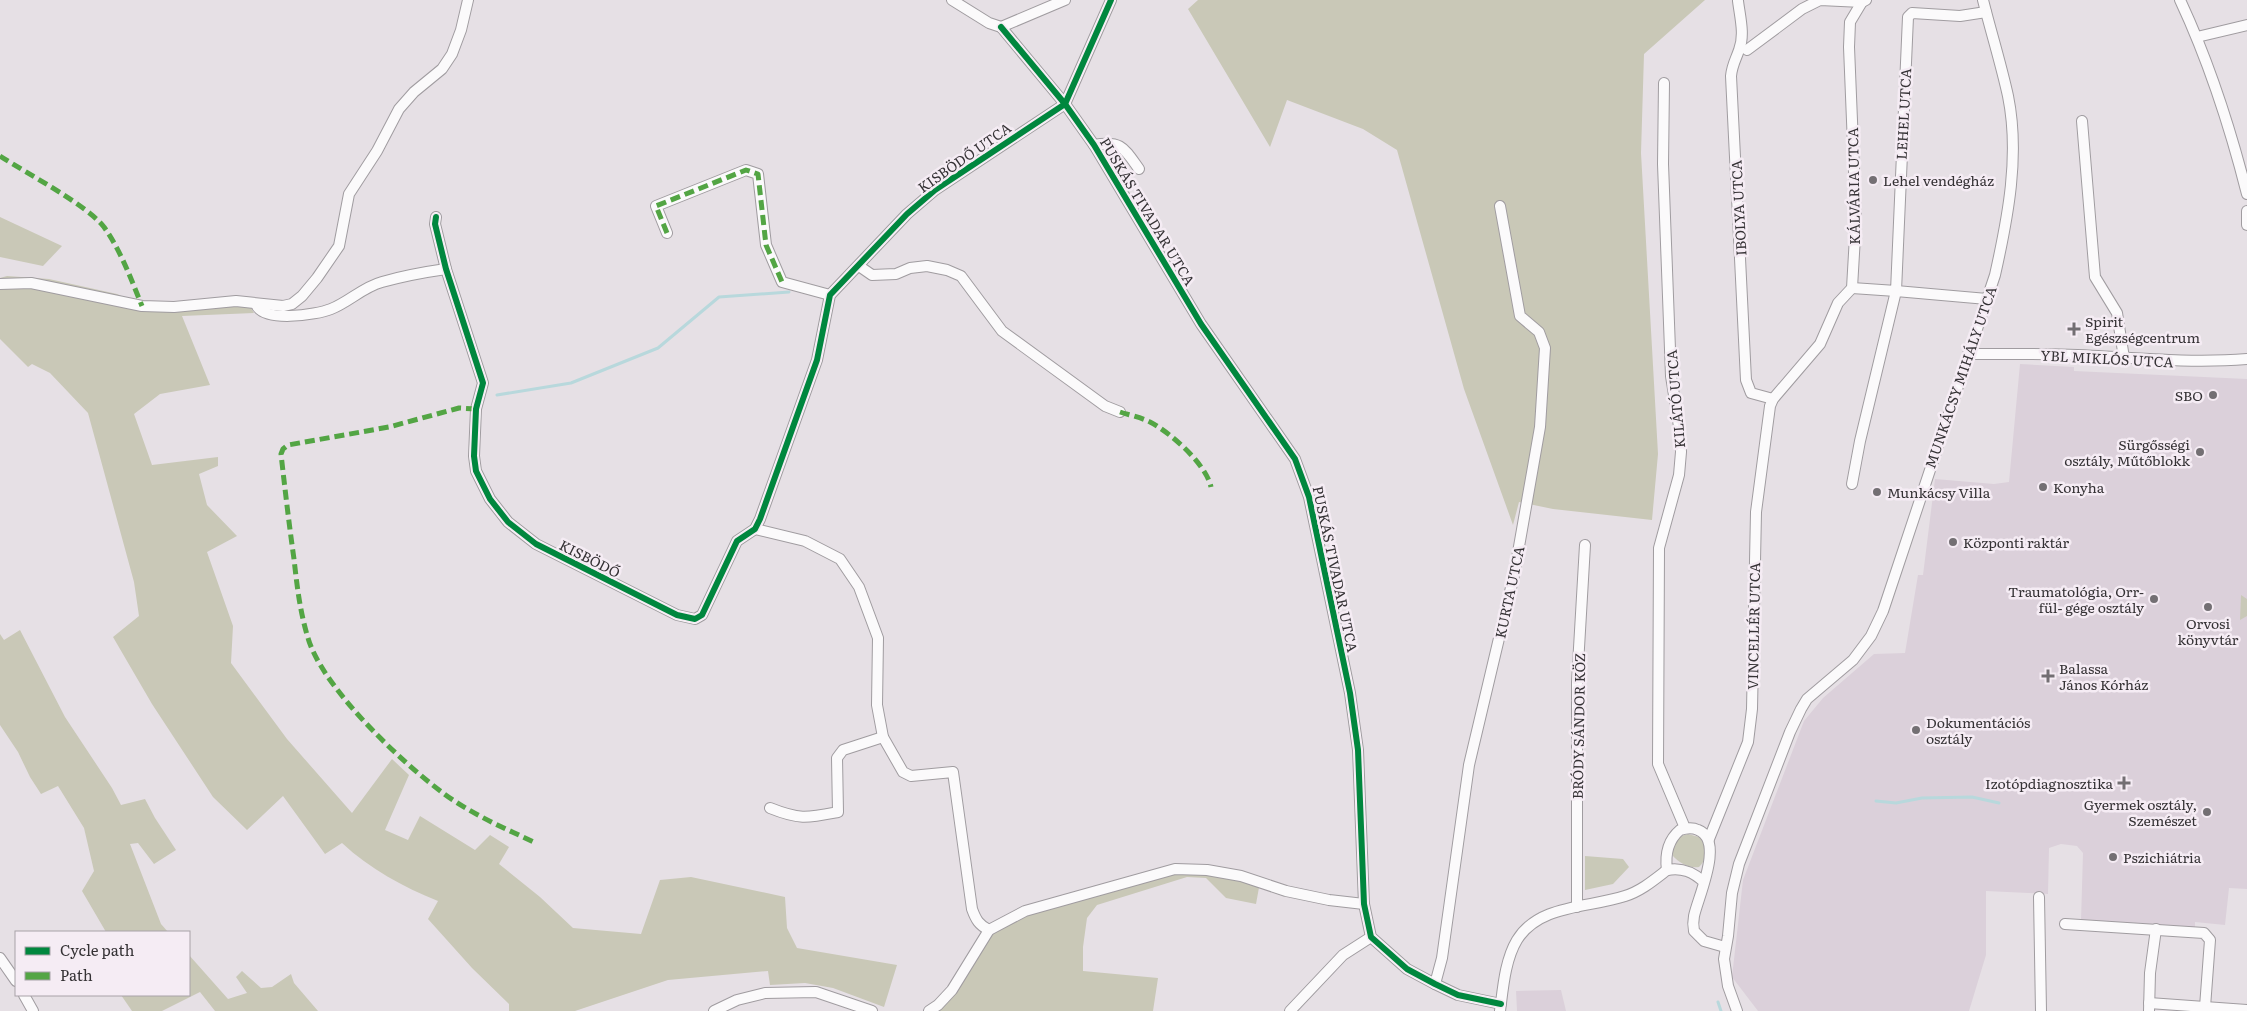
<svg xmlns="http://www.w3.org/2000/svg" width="2247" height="1011" font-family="Literata,serif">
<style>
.built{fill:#dbd0da}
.green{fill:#c9c9b8}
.forest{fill:#c9c8b7}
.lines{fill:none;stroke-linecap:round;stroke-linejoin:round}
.stream{stroke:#b8d8dc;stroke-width:3}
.minor-casing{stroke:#a09ca0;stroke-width:12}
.minor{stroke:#fbfafb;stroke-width:10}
.quiet{stroke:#53a544;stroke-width:5;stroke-dasharray:10 5;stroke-linecap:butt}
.cycleway-casing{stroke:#f5ecf4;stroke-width:9}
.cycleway{stroke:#00873e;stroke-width:6}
.poi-dot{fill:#736f73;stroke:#f5ecf4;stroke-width:2}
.labels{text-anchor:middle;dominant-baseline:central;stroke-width:5;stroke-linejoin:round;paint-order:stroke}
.street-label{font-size:14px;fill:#353235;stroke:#f5ecf4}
.poi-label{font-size:14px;fill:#353235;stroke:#f5ecf4;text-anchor:start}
</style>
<rect width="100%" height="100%" fill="#e6e0e5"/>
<g class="built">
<path d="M 2020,364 L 2074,367 L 2074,371 L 2247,379 L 2247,889 L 2229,888 L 2225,925 L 2195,922 L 2195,928 L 2081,921 L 2083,853 L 2077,846 L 2061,844 L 2049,848 L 2048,894 L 1986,891 L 1986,955 L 1969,1011 L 1758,1011 L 1732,977 L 1743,880 L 1804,721 L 1823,698 L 1874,654 L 1905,653 L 1918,575 L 1923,575 L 1935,479 L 1994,484 L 2009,482 Z"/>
<path d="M 1561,990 L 1566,1011 L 1517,1011 L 1516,991 Z"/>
</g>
<g class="green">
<path d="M 2241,595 L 2247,599 L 2247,616 L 2240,620 Z"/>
<path d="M 1688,834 L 1699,837 C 1708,845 1707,860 1699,867 C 1690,869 1678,862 1673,856 C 1671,843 1676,837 1688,834 Z"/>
<path d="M 1585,856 L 1623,859 L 1629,867 L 1613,884 L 1585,890 Z"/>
</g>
<g class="forest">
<path d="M 1198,0 L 1705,0 L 1644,54 L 1641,153 L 1658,454 L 1652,520 L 1553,509 L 1519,502 L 1513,525 L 1464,389 L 1397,150 L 1363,129 L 1287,100 L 1270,147 L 1188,9 Z"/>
<path d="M 0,217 L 62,246 L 43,266 L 0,257 Z"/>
<path d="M 7,276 L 49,279 L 117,294 L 151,310 L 250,306 L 254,313 L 182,316 L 210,385 L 160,394 L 134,414 L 152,465 L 218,457 L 218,466 L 199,474 L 207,505 L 237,536 L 207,552 L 233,626 L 231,663 L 287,739 L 352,813 L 392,759 L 409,775 L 385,830 L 408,840 L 420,816 L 475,850 L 490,835 L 509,847 L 499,864 L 540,897 L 573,928 L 641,934 L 660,880 L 691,877 L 785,897 L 787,928 L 797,948 L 897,965 L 884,1007 L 833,988 L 805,983 L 770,985 L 768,971 L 668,980 L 575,1011 L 509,1011 L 509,1004 L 472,968 L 428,919 L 438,901 C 403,887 370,869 342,843 L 325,854 L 283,796 L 247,830 L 213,797 L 152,704 L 113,637 L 139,616 L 134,582 L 88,413 L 50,373 L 32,364 L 28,367 L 0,339 L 0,278 Z"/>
<path d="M 20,630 L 65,717 L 112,788 L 121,805 L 145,799 L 155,818 L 176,850 L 154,864 L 138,843 L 130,844 L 161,924 L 168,932 L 106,932 L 82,891 L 94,871 L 84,828 L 58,786 L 41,794 L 30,777 L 18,752 L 0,725 L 0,634 L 4,640 Z"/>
<path d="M 1175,869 L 1260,882 L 1256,904 L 1226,898 L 1206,878 L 1187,877 L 1097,905 L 1087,918 L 1083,947 L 1083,971 L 1158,978 L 1153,1011 L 929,1011 L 938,1005 L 989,930 L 1025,911 Z"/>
<path d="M 189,955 L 228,999 L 247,993 L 236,977 L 242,971 L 261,988 L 272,987 L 291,974 L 294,983 L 318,1011 L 215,1011 L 200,992 L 162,1011 L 132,1011 L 121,995 L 189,995 Z"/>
</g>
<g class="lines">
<g class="stream">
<path d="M 497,395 L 571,383 L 658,348 L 719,297 L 789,292"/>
<path d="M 1876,801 L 1896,803 L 1922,798 L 1972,797 L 1999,803"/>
<path d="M 1718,1002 L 1721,1011"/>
</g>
<defs>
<g id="minor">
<path d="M 952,0 L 989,23 L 1001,27"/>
<path d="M 2180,0 C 2209,62 2230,127 2247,194"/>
<path d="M 1738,1 C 1740,17 1745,35 1739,50 C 1736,59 1732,65 1731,76 L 1746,380 L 1751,393 L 1773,399"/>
<path d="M 1001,27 L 1065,104 L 1094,145 L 1201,324 L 1295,459 L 1309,497 L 1350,693 L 1358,750 L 1364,904 L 1371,937 L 1407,969 L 1435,984 L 1458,995 L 1501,1004"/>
<path d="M 1001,27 L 1065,0"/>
<path d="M 2197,37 L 2247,25"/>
<path d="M 1747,50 L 1802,9 L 1820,0 L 1862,2 L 1866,0"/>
<path d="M 1664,83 L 1663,164 L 1671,376 L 1680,433 L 1681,452 L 1679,475 L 1659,548 L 1658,764 L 1685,828"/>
<path d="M 2082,121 L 2095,277 L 2117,313 L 2124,358"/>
<path d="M 1094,145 C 1121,140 1124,148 1139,169"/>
<path d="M 2247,211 L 2247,225"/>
<path d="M 436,217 L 435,224 L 446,269 L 483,383 L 476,409 L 474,456 L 476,471 L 490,499 L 508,522 L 536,544 L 677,615 L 695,619 L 702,615 L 737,541 L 755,529 L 760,519 L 817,360 L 830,295 L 907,214 L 935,190 L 1065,104 L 1111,0"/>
<path d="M 667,233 L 656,206 L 746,170 L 758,174 L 766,245 L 782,282 L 830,295"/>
<path d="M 859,266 L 872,275 L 896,274 L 910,268 L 927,266 L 947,270 L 961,276 L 1002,331 L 1105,406 L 1120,412"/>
<path d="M 0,284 L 31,283 L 142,306 L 174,307 L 236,301 L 283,306 L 292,304 L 302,296 L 317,278 L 339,246 L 349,194 L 377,151 L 399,109 L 414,92 L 442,69 L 452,54 L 461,30 L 468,0"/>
<path d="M 1852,288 L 1896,291 L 1908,17 L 1912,13 L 1960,16 L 1986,12"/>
<path d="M 256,304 C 262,323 316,315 331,309 C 349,302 363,287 382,282 C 403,276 425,272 446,269"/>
<path d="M 1968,354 C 2011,354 2055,353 2098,356 C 2148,359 2197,363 2247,359"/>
<path d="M 1852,484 L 1860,441 L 1896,291 L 1987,299"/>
<path d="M 755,529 L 805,541 L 840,559 L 859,587 L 878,638 L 877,705 L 883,737 L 903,772 L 911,776 L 953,772 L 972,909 C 976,920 979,925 989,930"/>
<path d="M 770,808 C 800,820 807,818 838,812 L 837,758 L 843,750 L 883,737"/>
<path d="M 1709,839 L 1748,742 L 1752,709 L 1756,512 L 1770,406 L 1773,399 L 1820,344 L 1838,303 L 1852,288 L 1856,219 L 1849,47 L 1850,22 L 1862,2"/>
<path d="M 1704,882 C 1693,872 1682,867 1667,870 C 1665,855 1667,841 1680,830 C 1686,828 1692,827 1698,830 C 1725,840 1698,897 1694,916 C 1693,921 1693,926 1694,931 L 1704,941 L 1725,947"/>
<path d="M 2039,897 L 2041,1011"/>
<path d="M 1577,907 L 1577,682 L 1585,545"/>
<path d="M 2065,924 L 2204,933 L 2210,940 L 2205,1007"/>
<path d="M 0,958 L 16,981"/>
<path d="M 1435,984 L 1442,958 L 1469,765 L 1514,575 L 1540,427 L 1545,348 L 1539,332 L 1520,316 L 1500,206"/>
<path d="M 24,995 L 33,1011"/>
<path d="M 2149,1003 L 2247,1010"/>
<path d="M 714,1011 L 737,1000 L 765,993 L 816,992 L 872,1011"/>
<path d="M 929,1011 L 938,1005 L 952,990 L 989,930 L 1025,911 L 1175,869 L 1207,870 L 1241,876 L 1286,891 L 1329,900 L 1364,904"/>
<path d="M 1290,1011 L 1343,955 L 1371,937"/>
<path d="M 1500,1011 C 1503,988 1505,960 1517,940 C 1539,904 1589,908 1625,896 C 1641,891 1654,880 1667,870"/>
<path d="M 1737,1011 L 1728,986 L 1724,959 L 1728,936 L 1732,893 L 1739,864 L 1790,732 L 1801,709 L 1807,699 L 1853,660 L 1871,636 L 1883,611 L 1995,275 C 2008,217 2020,155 2008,96 C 2001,64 1991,32 1983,0"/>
<path d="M 2149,1011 L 2150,973 L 2156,929"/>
</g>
</defs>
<use href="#minor" class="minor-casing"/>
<use href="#minor" class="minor"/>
<g class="quiet">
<path d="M 0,156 C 26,173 87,205 104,227 C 121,251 131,279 142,306"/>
<path d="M 667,233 L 656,206 L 746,170 L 758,174 L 766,245 L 782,282"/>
<path d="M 476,409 L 459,408 L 389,427 L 288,445 L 283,449 L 281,454 C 285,489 289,524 294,559 C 297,586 300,612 308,638 C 322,687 401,762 443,793 C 471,814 504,828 536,843"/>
<path d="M 1120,412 C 1129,415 1140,417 1150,422 C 1171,433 1206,464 1211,487"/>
</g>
<defs>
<g id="cycleway">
<path d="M 1001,27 L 1065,104 L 1094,145 L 1201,324 L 1295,459 L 1309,497 L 1350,693 L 1358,750 L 1364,904 L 1371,937 L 1407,969 L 1435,984 L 1458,995 L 1501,1004"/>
<path d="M 436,217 L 435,224 L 446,269 L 483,383 L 476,409 L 474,456 L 476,471 L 490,499 L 508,522 L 536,544 L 677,615 L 695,619 L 702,615 L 737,541 L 755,529 L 760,519 L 817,360 L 830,295 L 907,214 L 935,190 L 1065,104 L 1111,0"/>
</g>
</defs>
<use href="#cycleway" class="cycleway-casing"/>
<use href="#cycleway" class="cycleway"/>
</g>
<g class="poi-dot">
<circle cx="1873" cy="180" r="5"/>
<path d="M2071.5 321.5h5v5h5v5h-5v5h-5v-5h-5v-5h5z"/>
<circle cx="2213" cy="395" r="5"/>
<circle cx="2200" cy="452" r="5"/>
<circle cx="2043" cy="487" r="5"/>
<circle cx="1877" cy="492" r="5"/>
<circle cx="1953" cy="542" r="5"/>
<circle cx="2154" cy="599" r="5"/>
<circle cx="2208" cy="607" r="5"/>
<path d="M2045.5 668.5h5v5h5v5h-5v5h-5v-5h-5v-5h5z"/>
<circle cx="1916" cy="730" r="5"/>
<path d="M2121.5 775.5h5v5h5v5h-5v5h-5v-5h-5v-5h5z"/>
<circle cx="2207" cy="812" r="5"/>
<circle cx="2113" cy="857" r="5"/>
</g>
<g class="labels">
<g class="street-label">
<text transform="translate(1903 114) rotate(-87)">LEHEL UTCA</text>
<text transform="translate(964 157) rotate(-35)">KISBÖDŐ UTCA</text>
<text transform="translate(1853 186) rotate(-91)">KÁLVÁRIA UTCA</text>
<text transform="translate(1738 208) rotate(-93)">IBOLYA UTCA</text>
<text transform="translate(1148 211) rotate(59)">PUSKÁS TIVADAR UTCA</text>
<text transform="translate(2107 358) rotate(3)">YBL MIKLÓS UTCA</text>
<text transform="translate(1960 377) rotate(-71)">MUNKÁCSY MIHÁLY UTCA</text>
<text transform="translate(1675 399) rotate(-95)">KILÁTÓ UTCA</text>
<text transform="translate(590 558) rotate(27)">KISBÖDŐ</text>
<text transform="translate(1336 569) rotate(78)">PUSKÁS TIVADAR UTCA</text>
<text transform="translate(1509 592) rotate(-78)">KURTA UTCA</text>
<text transform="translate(1753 626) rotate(-89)">VINCELLÉR UTCA</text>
<text transform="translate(1578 726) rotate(-89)">BRÓDY SÁNDOR KÖZ</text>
</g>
<g class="poi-label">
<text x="1883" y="180">Lehel vendégház</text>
<text x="2085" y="321">Spirit<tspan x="2085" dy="16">Egészségcentrum</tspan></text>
<text x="2203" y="395" text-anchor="end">SBO</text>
<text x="2190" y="444" text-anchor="end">Sürgősségi<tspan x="2190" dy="16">osztály, Műtőblokk</tspan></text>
<text x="2053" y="487">Konyha</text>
<text x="1887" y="492">Munkácsy Villa</text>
<text x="1963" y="542">Központi raktár</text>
<text x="2144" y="591" text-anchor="end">Traumatológia, Orr-<tspan x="2144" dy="16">fül- gége osztály</tspan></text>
<text x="2208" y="623" text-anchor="middle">Orvosi<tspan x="2208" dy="16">könyvtár</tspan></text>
<text x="2059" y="668">Balassa<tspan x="2059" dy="16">János Kórház</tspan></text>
<text x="1926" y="722">Dokumentációs<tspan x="1926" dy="16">osztály</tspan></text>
<text x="2113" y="783" text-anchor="end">Izotópdiagnosztika</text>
<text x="2197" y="804" text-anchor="end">Gyermek osztály,<tspan x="2197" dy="16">Szemészet</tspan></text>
<text x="2123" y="857">Pszichiátria</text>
</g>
</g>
<rect x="15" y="931" width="175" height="65" fill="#f5ecf4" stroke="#a8a2a8"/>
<rect x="25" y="947" width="25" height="8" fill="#00873e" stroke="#a8a2a8"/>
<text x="60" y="956" font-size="15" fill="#353235">Cycle path</text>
<rect x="25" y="972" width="25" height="8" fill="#53a544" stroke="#a8a2a8"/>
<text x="60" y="981" font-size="15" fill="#353235">Path</text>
</svg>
